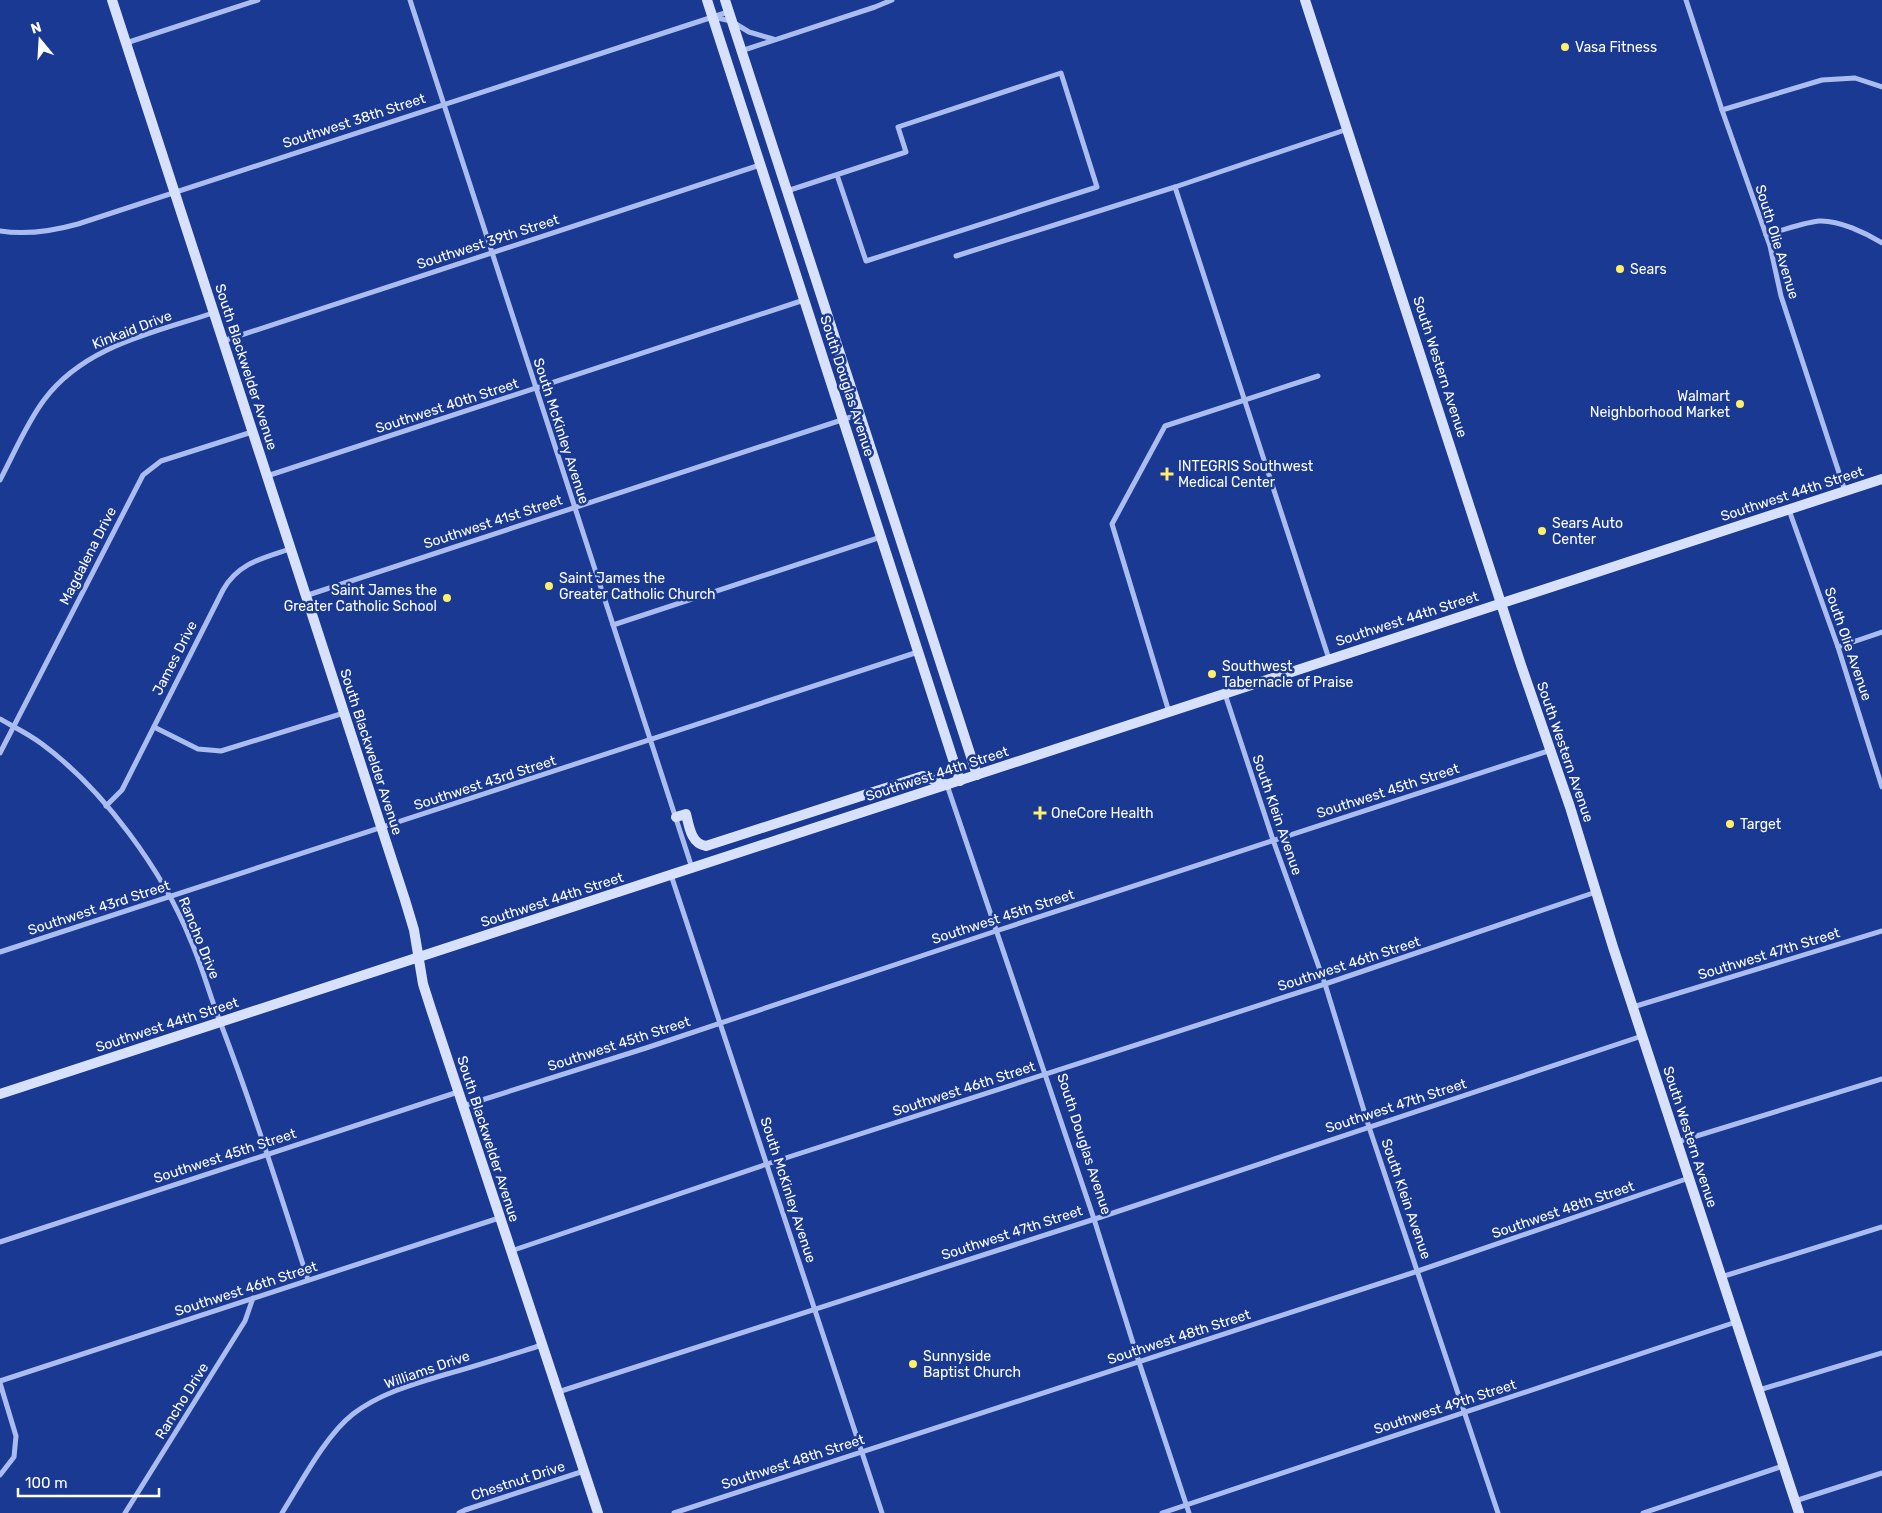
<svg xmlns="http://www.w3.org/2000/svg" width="1882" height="1513" font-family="Rubik,sans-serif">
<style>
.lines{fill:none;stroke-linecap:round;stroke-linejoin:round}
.street{stroke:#abbdef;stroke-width:5}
.secondary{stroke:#d8e1fb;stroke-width:10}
.poi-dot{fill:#ffef69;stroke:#1a3993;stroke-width:2}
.labels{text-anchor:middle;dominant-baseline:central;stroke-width:5;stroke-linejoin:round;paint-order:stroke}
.poi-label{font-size:14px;fill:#fff;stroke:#1a3993;text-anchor:start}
.street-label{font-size:14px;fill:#fff;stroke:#1a3993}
</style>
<rect width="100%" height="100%" fill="#1a3993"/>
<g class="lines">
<g class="street">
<path d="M 410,0 L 692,868"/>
<path d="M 1686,0 L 1722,110 L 1770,246 L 1781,296 L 1845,491"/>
<path d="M 713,17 L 731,21 L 749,32 L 773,39"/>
<path d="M 126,43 L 258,0"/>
<path d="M 741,51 L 875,7 L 892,0"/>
<path d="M 1722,110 L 1822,80 L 1855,78 L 1882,87"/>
<path d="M 787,191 L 906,152 L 898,127 L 1061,73 L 1097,187 L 866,261 L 837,175"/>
<path d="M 0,231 C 26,235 53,231 78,224 L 728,12"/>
<path d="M 1766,235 C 1783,230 1802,223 1819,221 C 1839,220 1866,233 1882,243"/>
<path d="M 956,256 L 1175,187"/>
<path d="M 223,341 L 760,165"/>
<path d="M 267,476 L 804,300"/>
<path d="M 0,480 C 14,454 26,424 44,400 C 84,346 153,333 213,313"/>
<path d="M 1789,510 L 1838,647 L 1882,787"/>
<path d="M 305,596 L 860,414"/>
<path d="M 613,625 L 881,537"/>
<path d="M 1838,647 L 1882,632"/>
<path d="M 1329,659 L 1175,187 L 1348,129"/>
<path d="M 1225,694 L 1273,840 L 1325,984 L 1369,1127 L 1498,1513"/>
<path d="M 1169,712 L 1112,524 L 1165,426 L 1318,376"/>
<path d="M 0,719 C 14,727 29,734 42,744 C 103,789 163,871 191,941 C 202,966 209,993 219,1019 C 252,1105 280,1193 308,1280"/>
<path d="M 154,727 L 198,749 L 221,751 L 344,713"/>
<path d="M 0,753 L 143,475 L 161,461 L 252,432"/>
<path d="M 947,785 L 1094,1219 L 1139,1362 L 1189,1513"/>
<path d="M 106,806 L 122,790 L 223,590 C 238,563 263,558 290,549"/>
<path d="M 671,875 L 882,1513"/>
<path d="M 0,952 L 918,652"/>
<path d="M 1633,1007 L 1882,931"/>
<path d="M 463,1106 L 646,1048 L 996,931 L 1551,750"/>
<path d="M 1677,1142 L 1882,1079"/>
<path d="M 0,1242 L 458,1092"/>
<path d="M 511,1251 L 767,1164 L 1325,984 L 1596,892"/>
<path d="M 1721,1277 L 1882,1227"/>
<path d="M 0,1381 L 499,1218"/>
<path d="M 0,1383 L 16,1436 L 14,1457 L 0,1475"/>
<path d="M 1759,1390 L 1882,1353"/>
<path d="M 558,1392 L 1101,1217 L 1642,1036"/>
<path d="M 1795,1501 L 1882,1473"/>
<path d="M 125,1513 L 245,1321 L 253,1298"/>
<path d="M 282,1513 C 301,1483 325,1436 353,1414 C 380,1393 414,1384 447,1374 C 479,1365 510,1355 542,1345"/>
<path d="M 459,1513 L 465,1510 L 584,1471"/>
<path d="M 674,1513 L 1418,1271 L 1689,1178"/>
<path d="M 1162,1513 L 1736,1322"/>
<path d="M 1643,1513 L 1783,1466"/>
</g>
<g class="secondary">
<path d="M 112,0 L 405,900 L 414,930 L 423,984 L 431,1009 L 598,1513"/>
<path d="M 707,0 L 960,781"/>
<path d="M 725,0 L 977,775"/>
<path d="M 1305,0 L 1521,665 L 1570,807 L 1613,947 L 1799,1513"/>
<path d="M 676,817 L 686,814 C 689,826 691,844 706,846 L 923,776 L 947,785"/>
<path d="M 0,1094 L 1882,479"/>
</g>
</g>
<g class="poi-dot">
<circle cx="1565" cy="47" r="5"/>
<circle cx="1620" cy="269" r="5"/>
<circle cx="1740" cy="404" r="5"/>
<path d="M1164.5 466.5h5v5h5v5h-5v5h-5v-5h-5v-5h5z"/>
<circle cx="1542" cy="531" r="5"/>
<circle cx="549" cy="586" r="5"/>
<circle cx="447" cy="598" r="5"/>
<circle cx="1212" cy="674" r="5"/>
<path d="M1037.5 805.5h5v5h5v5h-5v5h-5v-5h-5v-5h5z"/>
<circle cx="1730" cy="824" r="5"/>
<circle cx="913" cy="1364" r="5"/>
</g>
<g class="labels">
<g class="poi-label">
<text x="1575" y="47">Vasa Fitness</text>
<text x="1630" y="269">Sears</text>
<text x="1730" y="396" text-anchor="end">Walmart<tspan x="1730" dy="16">Neighborhood Market</tspan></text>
<text x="1178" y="466">INTEGRIS Southwest<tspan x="1178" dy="16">Medical Center</tspan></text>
<text x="1552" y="523">Sears Auto<tspan x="1552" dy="16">Center</tspan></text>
<text x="559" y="578">Saint James the<tspan x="559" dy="16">Greater Catholic Church</tspan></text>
<text x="437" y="590" text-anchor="end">Saint James the<tspan x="437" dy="16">Greater Catholic School</tspan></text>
<text x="1222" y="666">Southwest<tspan x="1222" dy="16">Tabernacle of Praise</tspan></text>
<text x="1051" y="813">OneCore Health</text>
<text x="1740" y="824">Target</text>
<text x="923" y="1356">Sunnyside<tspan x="923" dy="16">Baptist Church</tspan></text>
</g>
<g class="street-label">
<text transform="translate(354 121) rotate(-18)">Southwest 38th Street</text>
<text transform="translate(488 242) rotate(-18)">Southwest 39th Street</text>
<text transform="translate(1777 242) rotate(73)">South Olie Avenue</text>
<text transform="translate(132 330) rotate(-21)">Kinkaid Drive</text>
<text transform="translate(246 367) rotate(72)">South Blackwelder Avenue</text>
<text transform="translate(1440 367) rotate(72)">South Western Avenue</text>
<text transform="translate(847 386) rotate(72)">South Douglas Avenue</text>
<text transform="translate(447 406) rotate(-18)">Southwest 40th Street</text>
<text transform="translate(561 431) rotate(72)">South McKinley Avenue</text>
<text transform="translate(1792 494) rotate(-18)">Southwest 44th Street</text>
<text transform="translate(493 522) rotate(-18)">Southwest 41st Street</text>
<text transform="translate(88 556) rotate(-63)">Magdalena Drive</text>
<text transform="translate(1407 619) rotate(-18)">Southwest 44th Street</text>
<text transform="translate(1848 644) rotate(71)">South Olie Avenue</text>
<text transform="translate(175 658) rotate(-63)">James Drive</text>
<text transform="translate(371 752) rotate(72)">South Blackwelder Avenue</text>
<text transform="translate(1565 752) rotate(71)">South Western Avenue</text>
<text transform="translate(937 774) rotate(-18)">Southwest 44th Street</text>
<text transform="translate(485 783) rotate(-18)">Southwest 43rd Street</text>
<text transform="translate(1388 791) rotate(-18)">Southwest 45th Street</text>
<text transform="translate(1277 815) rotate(71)">South Klein Avenue</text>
<text transform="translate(552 900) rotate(-18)">Southwest 44th Street</text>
<text transform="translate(99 908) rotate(-18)">Southwest 43rd Street</text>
<text transform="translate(1003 917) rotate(-18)">Southwest 45th Street</text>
<text transform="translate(199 938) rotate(68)">Rancho Drive</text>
<text transform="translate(1769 954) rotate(-17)">Southwest 47th Street</text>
<text transform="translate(1349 964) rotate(-18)">Southwest 46th Street</text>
<text transform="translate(167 1025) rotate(-18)">Southwest 44th Street</text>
<text transform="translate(619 1044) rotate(-18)">Southwest 45th Street</text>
<text transform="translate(964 1089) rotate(-18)">Southwest 46th Street</text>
<text transform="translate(1396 1106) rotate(-18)">Southwest 47th Street</text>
<text transform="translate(1690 1137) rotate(72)">South Western Avenue</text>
<text transform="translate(488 1139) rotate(72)">South Blackwelder Avenue</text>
<text transform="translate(1084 1144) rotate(72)">South Douglas Avenue</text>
<text transform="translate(225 1156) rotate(-18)">Southwest 45th Street</text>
<text transform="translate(788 1190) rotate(72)">South McKinley Avenue</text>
<text transform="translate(1406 1199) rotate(71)">South Klein Avenue</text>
<text transform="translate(1563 1210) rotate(-19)">Southwest 48th Street</text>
<text transform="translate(1012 1233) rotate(-18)">Southwest 47th Street</text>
<text transform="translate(246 1289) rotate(-18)">Southwest 46th Street</text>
<text transform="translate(1179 1337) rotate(-18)">Southwest 48th Street</text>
<text transform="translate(427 1370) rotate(-19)">Williams Drive</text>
<text transform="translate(182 1401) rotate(-58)">Rancho Drive</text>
<text transform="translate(1445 1407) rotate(-18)">Southwest 49th Street</text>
<text transform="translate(793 1462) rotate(-18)">Southwest 48th Street</text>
<text transform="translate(518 1481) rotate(-18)">Chestnut Drive</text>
</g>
</g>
<g transform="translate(40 40) rotate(342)" stroke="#1a3993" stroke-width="4" paint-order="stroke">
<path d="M0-4L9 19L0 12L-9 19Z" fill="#ffffff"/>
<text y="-8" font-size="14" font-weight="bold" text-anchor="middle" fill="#ffffff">N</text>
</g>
<path d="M18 1488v8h141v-8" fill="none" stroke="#ffffff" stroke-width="2.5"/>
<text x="25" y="1488" font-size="15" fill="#ffffff" stroke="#1a3993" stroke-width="4" paint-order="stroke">100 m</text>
</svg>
